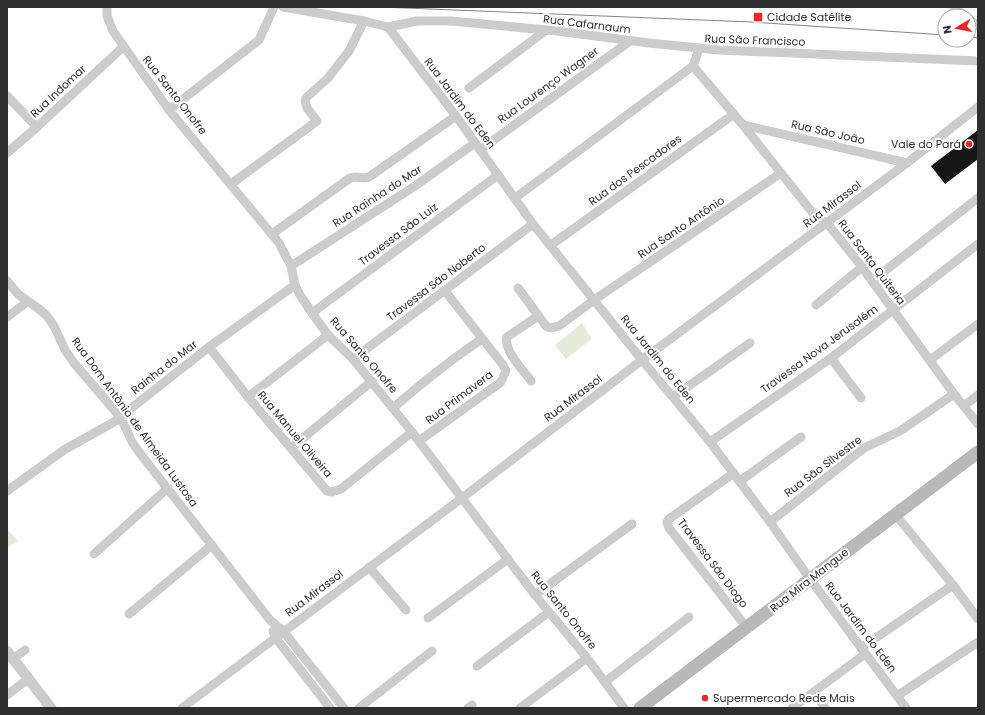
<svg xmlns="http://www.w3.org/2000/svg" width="985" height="715" font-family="Poppins,sans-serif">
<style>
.green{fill:#e4eddb}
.building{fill:#161616}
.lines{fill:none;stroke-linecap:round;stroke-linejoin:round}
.minor{stroke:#ccc;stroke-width:9}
.tertiary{stroke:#ccc;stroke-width:11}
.secondary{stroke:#b9b9b9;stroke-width:13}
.tram{stroke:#848484;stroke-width:1}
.poi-dot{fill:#f42328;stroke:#fff;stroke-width:1.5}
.labels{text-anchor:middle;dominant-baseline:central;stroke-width:4;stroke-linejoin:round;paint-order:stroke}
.poi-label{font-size:11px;fill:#2f2f2f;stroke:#fff;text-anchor:start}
.street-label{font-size:11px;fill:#2f2f2f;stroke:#fff}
</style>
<rect width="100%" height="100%" fill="#fff"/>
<g class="green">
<path d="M 582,323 L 592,339 L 566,359 L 555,345 Z"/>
<path d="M 7,529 L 18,541 L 8,547 L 7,546 Z"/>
</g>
<path class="building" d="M 978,130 L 978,159 L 945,184 L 931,166 Z"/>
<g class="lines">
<g class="minor">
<path d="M 107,7 L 107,16 L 113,31 L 169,110 L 279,243 L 291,266 L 295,285 L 300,295 L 312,313 L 328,335 L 353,359 L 412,432 L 535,595 L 587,658 L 624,708"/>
<path d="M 283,7 L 364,21 L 388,27 L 417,21 L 451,21 L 557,31 L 649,43 L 719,50 L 978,61"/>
<path d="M 954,7 L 965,16"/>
<path d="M 969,19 L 978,26"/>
<path d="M 388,27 L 456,116 L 533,224 L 642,360 L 710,442 L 770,522 L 810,579 L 906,708"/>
<path d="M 693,66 L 743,125 L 808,207 L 814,214 L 827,223 L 862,267 L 954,394 L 978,424"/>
<path d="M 469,88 L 545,31"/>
<path d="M 7,96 L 37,127"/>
<path d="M 169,110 L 259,40 L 274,7"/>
<path d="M 743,125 L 907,163"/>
<path d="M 480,150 L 630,41"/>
<path d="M 7,153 L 37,127 L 123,47"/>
<path d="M 231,184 L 317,121 L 307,108 L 305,101 L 306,98 L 328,78 L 349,51 L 364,21"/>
<path d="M 515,198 L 693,66 L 699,49"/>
<path d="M 272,234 L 350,178 C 359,175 361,180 369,177 L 456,116"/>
<path d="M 551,245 L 734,114"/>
<path d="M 291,266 L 415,186 L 475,143"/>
<path d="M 7,281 L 18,294 L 39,309 L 47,316 L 54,326 L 65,350 L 74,363 L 121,418 L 132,442 L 139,452 L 270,620 L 283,631 L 344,708"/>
<path d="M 872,281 L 978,198"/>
<path d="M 518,288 L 546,326 L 550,328 L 559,326 L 594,300 L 781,173"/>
<path d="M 816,305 L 862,267"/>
<path d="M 312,313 L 498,175"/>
<path d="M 7,317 L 27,302"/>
<path d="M 209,347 L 248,397 L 327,491 L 332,492 L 341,489 L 412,432"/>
<path d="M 831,358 L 861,398"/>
<path d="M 353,359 L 533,224"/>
<path d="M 930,360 L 978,324"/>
<path d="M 531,381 C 524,371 503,350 507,337 L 538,316"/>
<path d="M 248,397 L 328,335"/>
<path d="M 673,397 L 750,343"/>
<path d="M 964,406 L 978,395"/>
<path d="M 393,408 C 422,383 450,360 482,339"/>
<path d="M 419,441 L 501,382 L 506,371 L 503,365 L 445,291"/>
<path d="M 710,442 L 831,358 L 978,244"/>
<path d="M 291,448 L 372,381"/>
<path d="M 734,473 L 669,519 L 667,522 L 669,528 L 747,628"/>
<path d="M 740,481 L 801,437"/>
<path d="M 7,491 L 64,450 L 121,418 L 134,406 L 209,347 L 295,285"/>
<path d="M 895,514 L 953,585 L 978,619"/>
<path d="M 770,522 L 864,448 L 900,431 L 954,394"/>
<path d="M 94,554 L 168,488"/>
<path d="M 369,567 L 406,610"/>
<path d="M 535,595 L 632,524"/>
<path d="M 129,614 L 212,545"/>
<path d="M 428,618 L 508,559"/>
<path d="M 273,631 L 275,637 L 330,708"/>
<path d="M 861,648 L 953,585"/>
<path d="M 13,659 L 25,650"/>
<path d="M 477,666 L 549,612"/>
<path d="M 605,682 L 689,617"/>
<path d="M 814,692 L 825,708"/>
<path d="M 7,695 L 28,679"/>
<path d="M 897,696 L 978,642"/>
<path d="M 182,708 L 462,498 L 642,360 L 907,163 L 978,107"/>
<path d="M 359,708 L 432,651"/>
<path d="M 468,708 L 472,705"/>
<path d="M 520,708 L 587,658"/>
<path d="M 792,708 L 865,654"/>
</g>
<path class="tertiary" d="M 7,651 L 51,708"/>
<path class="secondary" d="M 640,708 L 978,452"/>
<g class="tram">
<path d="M 380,7 L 751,22 L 945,35"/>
<path d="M 969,37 L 978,38"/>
</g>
</g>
<g class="poi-dot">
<rect x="753" y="12" width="10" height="10" rx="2"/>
<circle cx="969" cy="144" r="4"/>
<circle cx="705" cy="698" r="4"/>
</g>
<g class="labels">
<g class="poi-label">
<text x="767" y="17">Cidade Satélite</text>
<text x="961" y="144" text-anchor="end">Vale do Pará</text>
<text x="713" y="698">Supermercado Rede Mais</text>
</g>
<g class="street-label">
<text transform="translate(587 24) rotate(7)">Rua Cafarnaum</text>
<text transform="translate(755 40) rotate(2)">Rua São Francisco</text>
<text transform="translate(548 85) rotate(-36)">Rua Lourenço Wagner</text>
<text transform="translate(58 91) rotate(-43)">Rua Indomar</text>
<text transform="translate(175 95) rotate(52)">Rua Santo Onofre</text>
<text transform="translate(460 103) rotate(53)">Rua Jardim do Eden</text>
<text transform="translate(828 132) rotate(13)">Rua São João</text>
<text transform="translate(635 170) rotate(-36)">Rua dos Pescadores</text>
<text transform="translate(377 196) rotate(-33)">Rua Rainha do Mar</text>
<text transform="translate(832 204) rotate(-37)">Rua Mirassol</text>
<text transform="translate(681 227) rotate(-34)">Rua Santo Antônio</text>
<text transform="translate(398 234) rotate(-37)">Travessa São Luiz</text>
<text transform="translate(872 262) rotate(53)">Rua Santa Quiteria</text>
<text transform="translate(436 282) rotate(-37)">Travessa São Noberto</text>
<text transform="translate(819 349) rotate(-36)">Travessa Nova Jerusalém</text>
<text transform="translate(364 355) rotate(49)">Rua Santo Onofre</text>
<text transform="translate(658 359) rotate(51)">Rua Jardim do Eden</text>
<text transform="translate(164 367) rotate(-38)">Rainha do Mar</text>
<text transform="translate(459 397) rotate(-37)">Rua Primavera</text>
<text transform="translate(573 398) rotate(-37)">Rua Mirassol</text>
<text transform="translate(135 422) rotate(54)">Rua Dom Antônio de Almeida Lustosa</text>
<text transform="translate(295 434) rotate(50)">Rua Manuel Oliveira</text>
<text transform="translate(823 466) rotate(-37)">Rua São Silvestre</text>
<text transform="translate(713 563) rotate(53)">Travessa São Diogo</text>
<text transform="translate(809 580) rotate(-38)">Rua Mira Mangue</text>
<text transform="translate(314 593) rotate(-37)">Rua Mirassol</text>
<text transform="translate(564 610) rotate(51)">Rua Santo Onofre</text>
<text transform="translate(861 627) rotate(53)">Rua Jardim do Eden</text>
</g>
</g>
<rect width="985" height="715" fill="none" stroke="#2f2f2f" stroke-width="16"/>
<g transform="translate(957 28) rotate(260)"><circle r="19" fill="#ffffff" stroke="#acacac"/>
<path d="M0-3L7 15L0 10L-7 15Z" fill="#f42328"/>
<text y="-6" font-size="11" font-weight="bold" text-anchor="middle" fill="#2f2f2f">N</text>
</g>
</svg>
